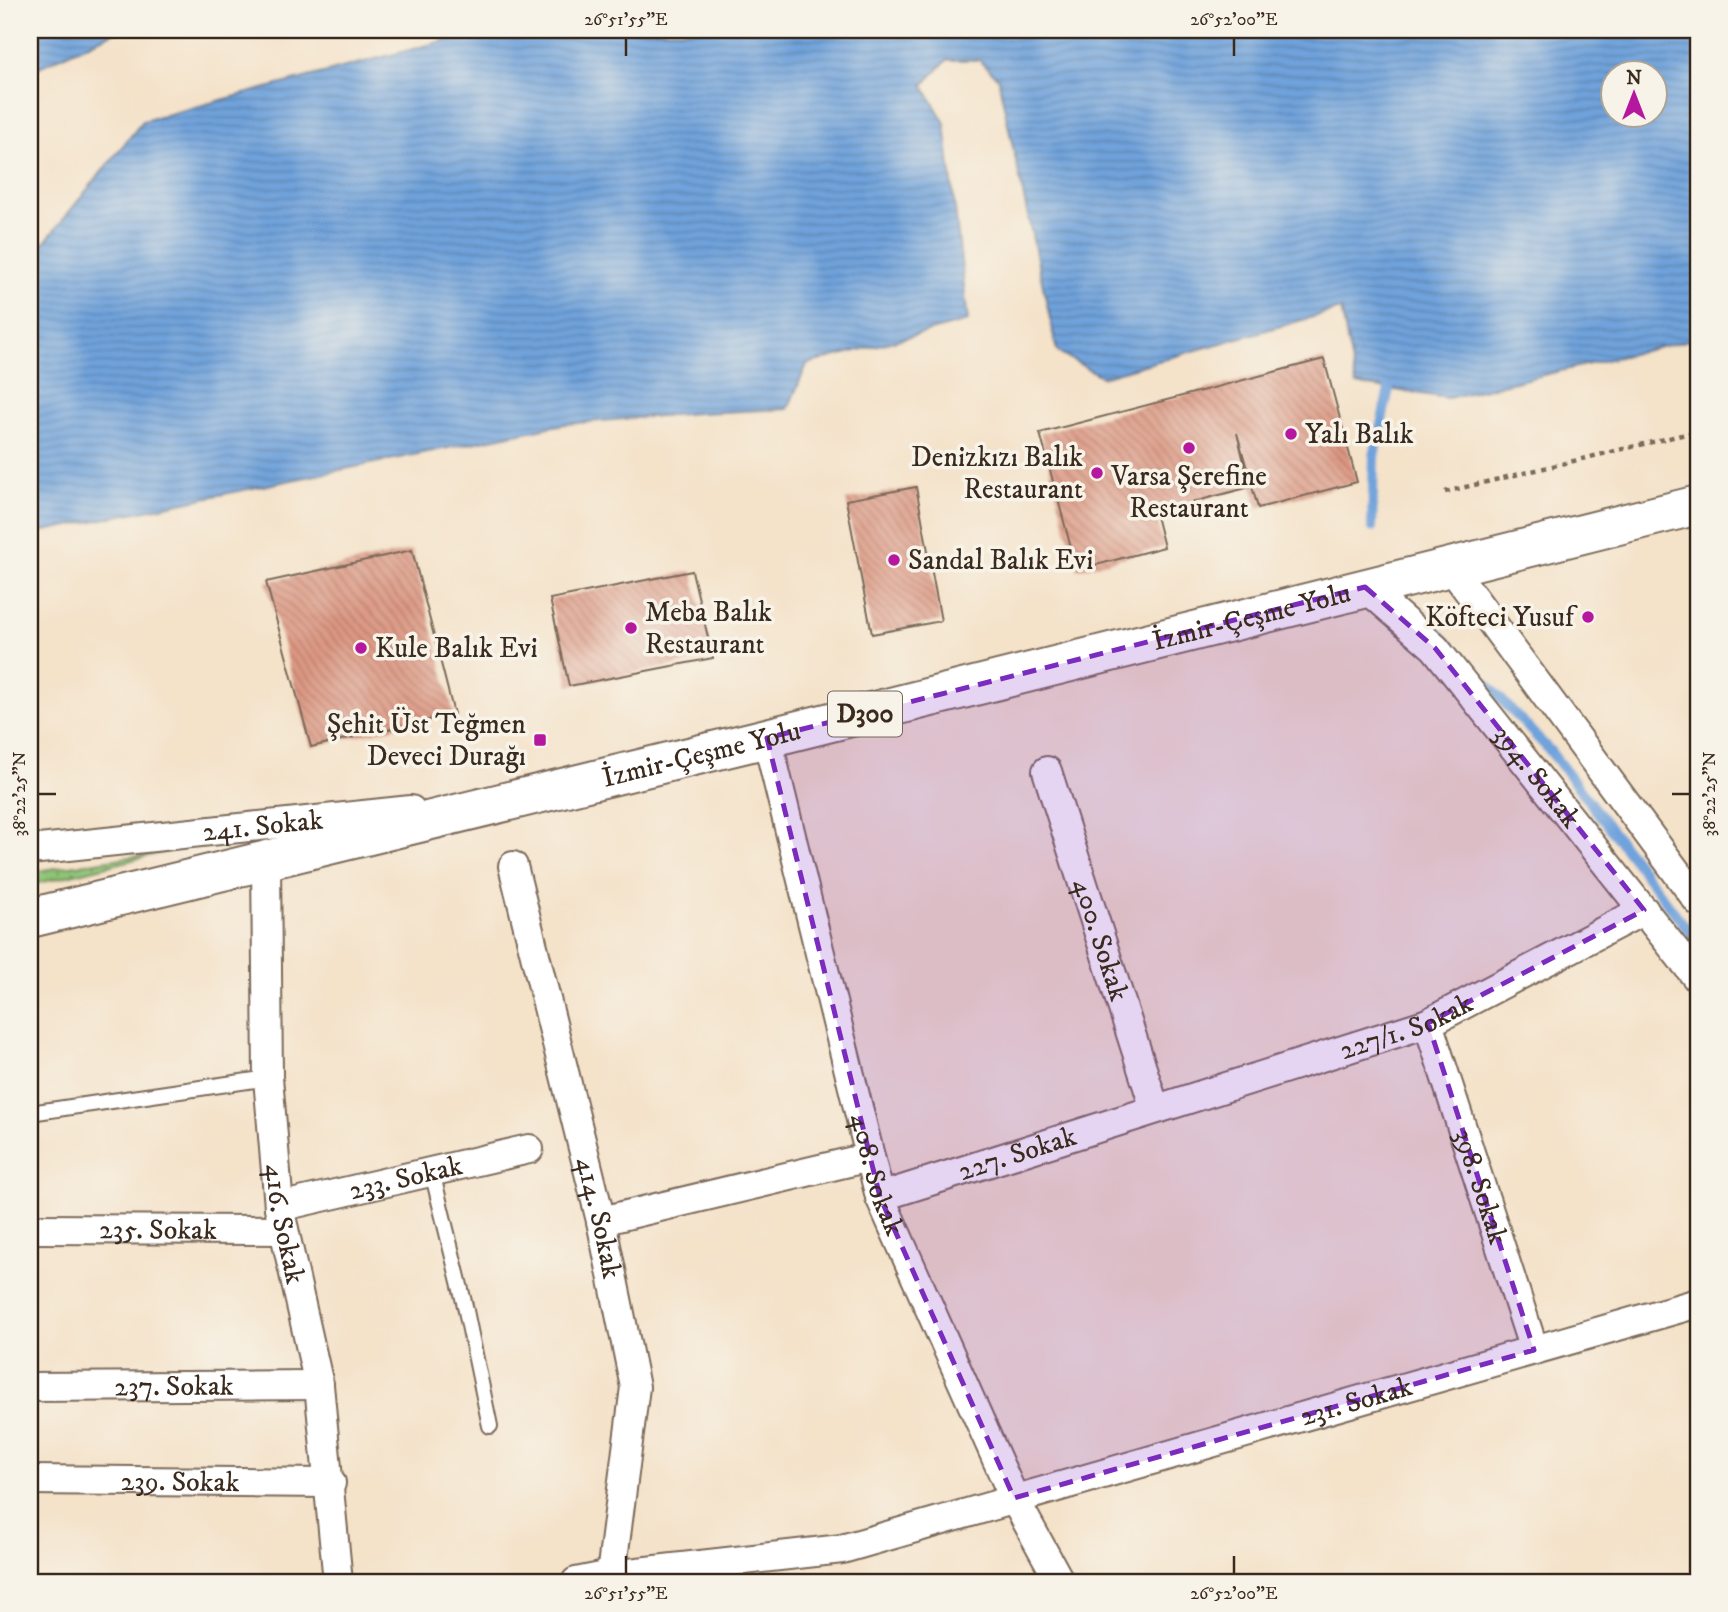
<svg xmlns="http://www.w3.org/2000/svg" width="1728" height="1612" font-family="'IM FELL DW Pica',serif">
<style>
.grass{fill:url(#grass-dots);stroke:#64774a;stroke-width:2}
.water{fill:url(#water-rules);stroke:#55667c;stroke-width:2;fill-rule:evenodd}
.lines{fill:none;stroke-linecap:round;stroke-linejoin:round}
.stream{stroke:#6fa2db;stroke-width:10}
.building{fill:url(#building-back-hatch)}
.service-casing{stroke:#7c6a5a;stroke-width:18}
.minor-casing{stroke:#7c6a5a;stroke-width:32}
.trunk-casing{stroke:#7c6a5a;stroke-width:42}
.path{stroke:#7c6a5a;stroke-width:4.5;stroke-dasharray:5 5;stroke-linecap:butt}
.service{stroke:#fff;stroke-width:14}
.minor{stroke:#fff;stroke-width:28}
.trunk{stroke:#fff;stroke-width:38}
.marked{fill:#7b2cbf;fill-opacity:0.2;stroke:#7b2cbf;stroke-width:5;stroke-dasharray:14 9;stroke-linejoin:round}
.ticks{fill:none;stroke:#3b2a1e;stroke-width:2.5}
.poi-dot{fill:#b5179e;stroke:#f7f3e8;stroke-width:2.5}
.labels{text-anchor:middle;dominant-baseline:central;stroke-width:7;stroke-linejoin:round;paint-order:stroke}
.shield{fill:#f7f3e8;stroke:#73665b;stroke-width:2}
.shield-label{font-size:26px;font-weight:bold;fill:#3b2a1e}
.poi-label{font-size:28px;fill:#3b2a1e;stroke:#f7f3e8;text-anchor:start}
.street-label{font-size:28px;fill:#3b2a1e;stroke:#f7f3e8}
.neatline{fill:none;stroke:#3b2a1e;stroke-width:2.5}
.ticks-label{font-size:18px;text-anchor:middle;fill:#3b2a1e}
</style>
<defs>
<pattern id="grass-dots" width="8" height="8" patternUnits="userSpaceOnUse" patternTransform="scale(1.75)"><rect width="8" height="8" fill="#8dc476"/><path d="M2 2h.1M6 6h.1" fill="none" stroke="#749f60" stroke-width="1.8" stroke-linecap="round"/></pattern>
<pattern id="water-rules" width="6" height="5" patternUnits="userSpaceOnUse" patternTransform="scale(1.75)"><rect width="6" height="5" fill="#6fa2db"/><path d="M0 2.5h6" fill="none" stroke="#5c84b1"/></pattern>
<pattern id="building-back-hatch" width="6" height="6" patternUnits="userSpaceOnUse" patternTransform="scale(1.75)"><rect width="6" height="6" fill="#dc9782"/><path d="M-1 5l2 2M0 0l6 6M5-1l2 2" fill="none" stroke="#b47b6a"/></pattern>
</defs>
<rect width="100%" height="100%" fill="#f7f3e8"/>
<filter id="ink" filterUnits="userSpaceOnUse"><feTurbulence type="fractalNoise" baseFrequency=".0143" numOctaves="2"/><feDisplacementMap in="SourceGraphic" scale="14" xChannelSelector="R" yChannelSelector="G"/><feConvolveMatrix kernelMatrix="1 2 1 2 8 2 1 2 1" color-interpolation-filters="sRGB"/></filter>
<filter id="wash" filterUnits="userSpaceOnUse"><feTurbulence type="fractalNoise" baseFrequency=".00686" numOctaves="4" result="noise"/><feDisplacementMap in="SourceGraphic" scale="28" xChannelSelector="R" yChannelSelector="G"/><feGaussianBlur stdDeviation="1.57" result="paint"/><feColorMatrix in="noise" values="0 0 0 0 0 0 0 0 0 0 0 0 0 0 0 0 0 1.4 0 .05"/><feComposite in="paint" operator="in"/></filter>
<g filter="url(#wash)">
<rect width="100%" height="100%" fill="#f4e2c9"/>
<path class="grass" d="M 169,851 L 30,885 L 30,872 Z"/>
<g class="water">
<path d="M 30,30 L 119,30 L 39,67 L 30,75 Z"/>
<path d="M 465,30 L 1698,30 L 1698,338 L 1448,398 L 1356,384 L 1341,309 L 1102,377 L 1057,351 L 998,78 L 979,60 L 947,60 L 923,85 L 945,123 L 968,321 L 807,364 L 788,409 L 696,413 L 564,424 L 30,534 L 30,260 L 143,121 L 454,38 ZM 1612,74 L 1654,74 L 1654,116 L 1612,116 Z"/>
</g>
<g class="lines">
<g class="stream">
<path d="M 1372,527 L 1374,456 L 1389,389"/>
<path d="M 1411,604 L 1551,752 L 1698,943"/>
</g>
</g>
<g id="blocks">
<g class="building">
<path d="M 1324,359 L 1357,482 L 1258,508 L 1237,433 L 1250,487 L 1155,512 L 1164,547 L 1077,570 L 1040,433 Z"/>
<path d="M 916,487 L 941,621 L 872,634 L 846,500 Z"/>
<path d="M 412,550 L 454,714 L 311,747 L 266,582 Z"/>
<path d="M 692,571 L 713,658 L 569,686 L 550,599 Z"/>
</g>
</g>
</g>
<g filter="url(#ink)">
<use href="#blocks" fill-opacity="0" stroke="#7c6a5a" stroke-width="2"/>
<g class="lines">
<defs>
<g id="service">
<path d="M 30,1113 L 268,1078"/>
<path d="M 432,1172 L 465,1306 L 490,1426"/>
</g>
<g id="minor">
<path d="M 1450,566 L 1698,901"/>
<path id="s1" d="M 1365,587 L 1435,648 L 1698,979"/>
<path id="s2" d="M 767,738 L 880,1197 L 1014,1498 L 1060,1582"/>
<path id="s3" d="M 1047,771 L 1155,1109"/>
<path id="s4" d="M 30,850 L 411,810"/>
<path id="s5" d="M 266,861 L 268,1078 L 279,1207 L 319,1385 L 338,1582"/>
<path id="s6" d="M 513,866 L 601,1221 L 635,1387 L 611,1575"/>
<path id="s7" d="M 1428,1023 L 1534,1350"/>
<path id="s8" d="M 880,1197 L 1428,1023 L 1644,910"/>
<path id="s9" d="M 279,1207 L 529,1149"/>
<path d="M 601,1221 L 870,1157"/>
<path id="s10" d="M 30,1229 L 284,1230"/>
<path id="s11" d="M 30,1387 L 319,1385"/>
<path id="s12" d="M 30,1480 L 331,1483"/>
<path id="s13" d="M 576,1582 L 611,1575 L 842,1549 L 1698,1303"/>
</g>
<g id="trunk">
<path id="s14" d="M 30,918 L 767,738 L 1698,505"/>
</g>
</defs>
<use href="#service" class="service-casing"/>
<use href="#minor" class="minor-casing"/>
<use href="#trunk" class="trunk-casing"/>
<path class="path" d="M 1445,492 L 1698,431"/>
<use href="#service" class="service"/>
<use href="#minor" class="minor"/>
<use href="#trunk" class="trunk"/>
</g>
</g>
<path class="marked" d="M 1365,587 L 1435,648 L 1644,910 L 1428,1023 L 1534,1350 L 1014,1498 L 880,1197 L 767,738 Z"/>
<path class="ticks" d="M 626,38 L 626,56M 1234,38 L 1234,56M 38,794 L 56,794M 1672,794 L 1690,794M 626,1556 L 626,1574M 1234,1556 L 1234,1574"/>
<g class="poi-dot">
<circle cx="1291" cy="434" r="7"/>
<circle cx="1189" cy="448" r="7"/>
<circle cx="1097" cy="473" r="7"/>
<circle cx="894" cy="560" r="7"/>
<circle cx="1588" cy="617" r="7"/>
<circle cx="631" cy="628" r="7"/>
<circle cx="361" cy="648" r="7"/>
<rect x="533" y="733" width="14" height="14" rx="3.5"/>
</g>
<g class="labels">
<rect class="shield" x="828" y="691.5" width="74" height="45" rx="5"/>
<g class="shield-label">
<text x="865" y="714">D300</text>
</g>
<g class="poi-label">
<text x="1305" y="434">Yalı Balık</text>
<text x="1083" y="457" text-anchor="end">Denizkızı Balık<tspan x="1083" dy="32">Restaurant</tspan></text>
<text x="1189" y="476" text-anchor="middle">Varsa Şerefine<tspan x="1189" dy="32">Restaurant</tspan></text>
<text x="908" y="560">Sandal Balık Evi</text>
<text x="645" y="612">Meba Balık<tspan x="645" dy="32">Restaurant</tspan></text>
<text x="1574" y="617" text-anchor="end">Köfteci Yusuf</text>
<text x="375" y="648">Kule Balık Evi</text>
<text x="526" y="724" text-anchor="end">Şehit Üst Teğmen<tspan x="526" dy="32">Deveci Durağı</tspan></text>
</g>
<g class="street-label">
<text stroke="none"><textPath href="#s14" startOffset="1258">İzmir-Çeşme Yolu</textPath></text>
<text stroke="none"><textPath href="#s14" startOffset="691">İzmir-Çeşme Yolu</textPath></text>
<text stroke="none"><textPath href="#s1" startOffset="257">394. Sokak</textPath></text>
<text stroke="none"><textPath href="#s4" startOffset="234">241. Sokak</textPath></text>
<text stroke="none"><textPath href="#s3" startOffset="177">400. Sokak</textPath></text>
<text stroke="none"><textPath href="#s8" startOffset="553">227/1. Sokak</textPath></text>
<text stroke="none"><textPath href="#s8" startOffset="144">227. Sokak</textPath></text>
<text stroke="none"><textPath href="#s2" startOffset="450">408. Sokak</textPath></text>
<text stroke="none"><textPath href="#s9" startOffset="130">233. Sokak</textPath></text>
<text stroke="none"><textPath href="#s7" startOffset="172">398. Sokak</textPath></text>
<text stroke="none"><textPath href="#s6" startOffset="362">414. Sokak</textPath></text>
<text stroke="none"><textPath href="#s5" startOffset="364">416. Sokak</textPath></text>
<text stroke="none"><textPath href="#s10" startOffset="128">235. Sokak</textPath></text>
<text stroke="none"><textPath href="#s11" startOffset="144">237. Sokak</textPath></text>
<text stroke="none"><textPath href="#s13" startOffset="803">231. Sokak</textPath></text>
<text stroke="none"><textPath href="#s12" startOffset="150">239. Sokak</textPath></text>
</g>
</g>
<rect width="1728" height="1612" fill="none" stroke="#f7f3e8" stroke-width="77"/>
<g transform="translate(1634 94)"><circle r="33" fill="#f7f3e8" stroke="#aca397" stroke-width="2"/>
<path d="M0-5L12 26L0 18L-12 26Z" fill="#b5179e"/>
<text y="-10" font-size="19" font-weight="bold" text-anchor="middle" fill="#3b2a1e">N</text>
</g>
<rect x="38" y="38" width="1652" height="1536" class="neatline"/>
<g class="ticks-label">
<text x="626" y="25">26°51'55"E</text>
<text x="1234" y="25">26°52'00"E</text>
<text transform="translate(19 794) rotate(-90)" y="6">38°22'25"N</text>
<text transform="translate(1709 794) rotate(-90)" y="6">38°22'25"N</text>
<text x="626" y="1599">26°51'55"E</text>
<text x="1234" y="1599">26°52'00"E</text>
</g>
</svg>
